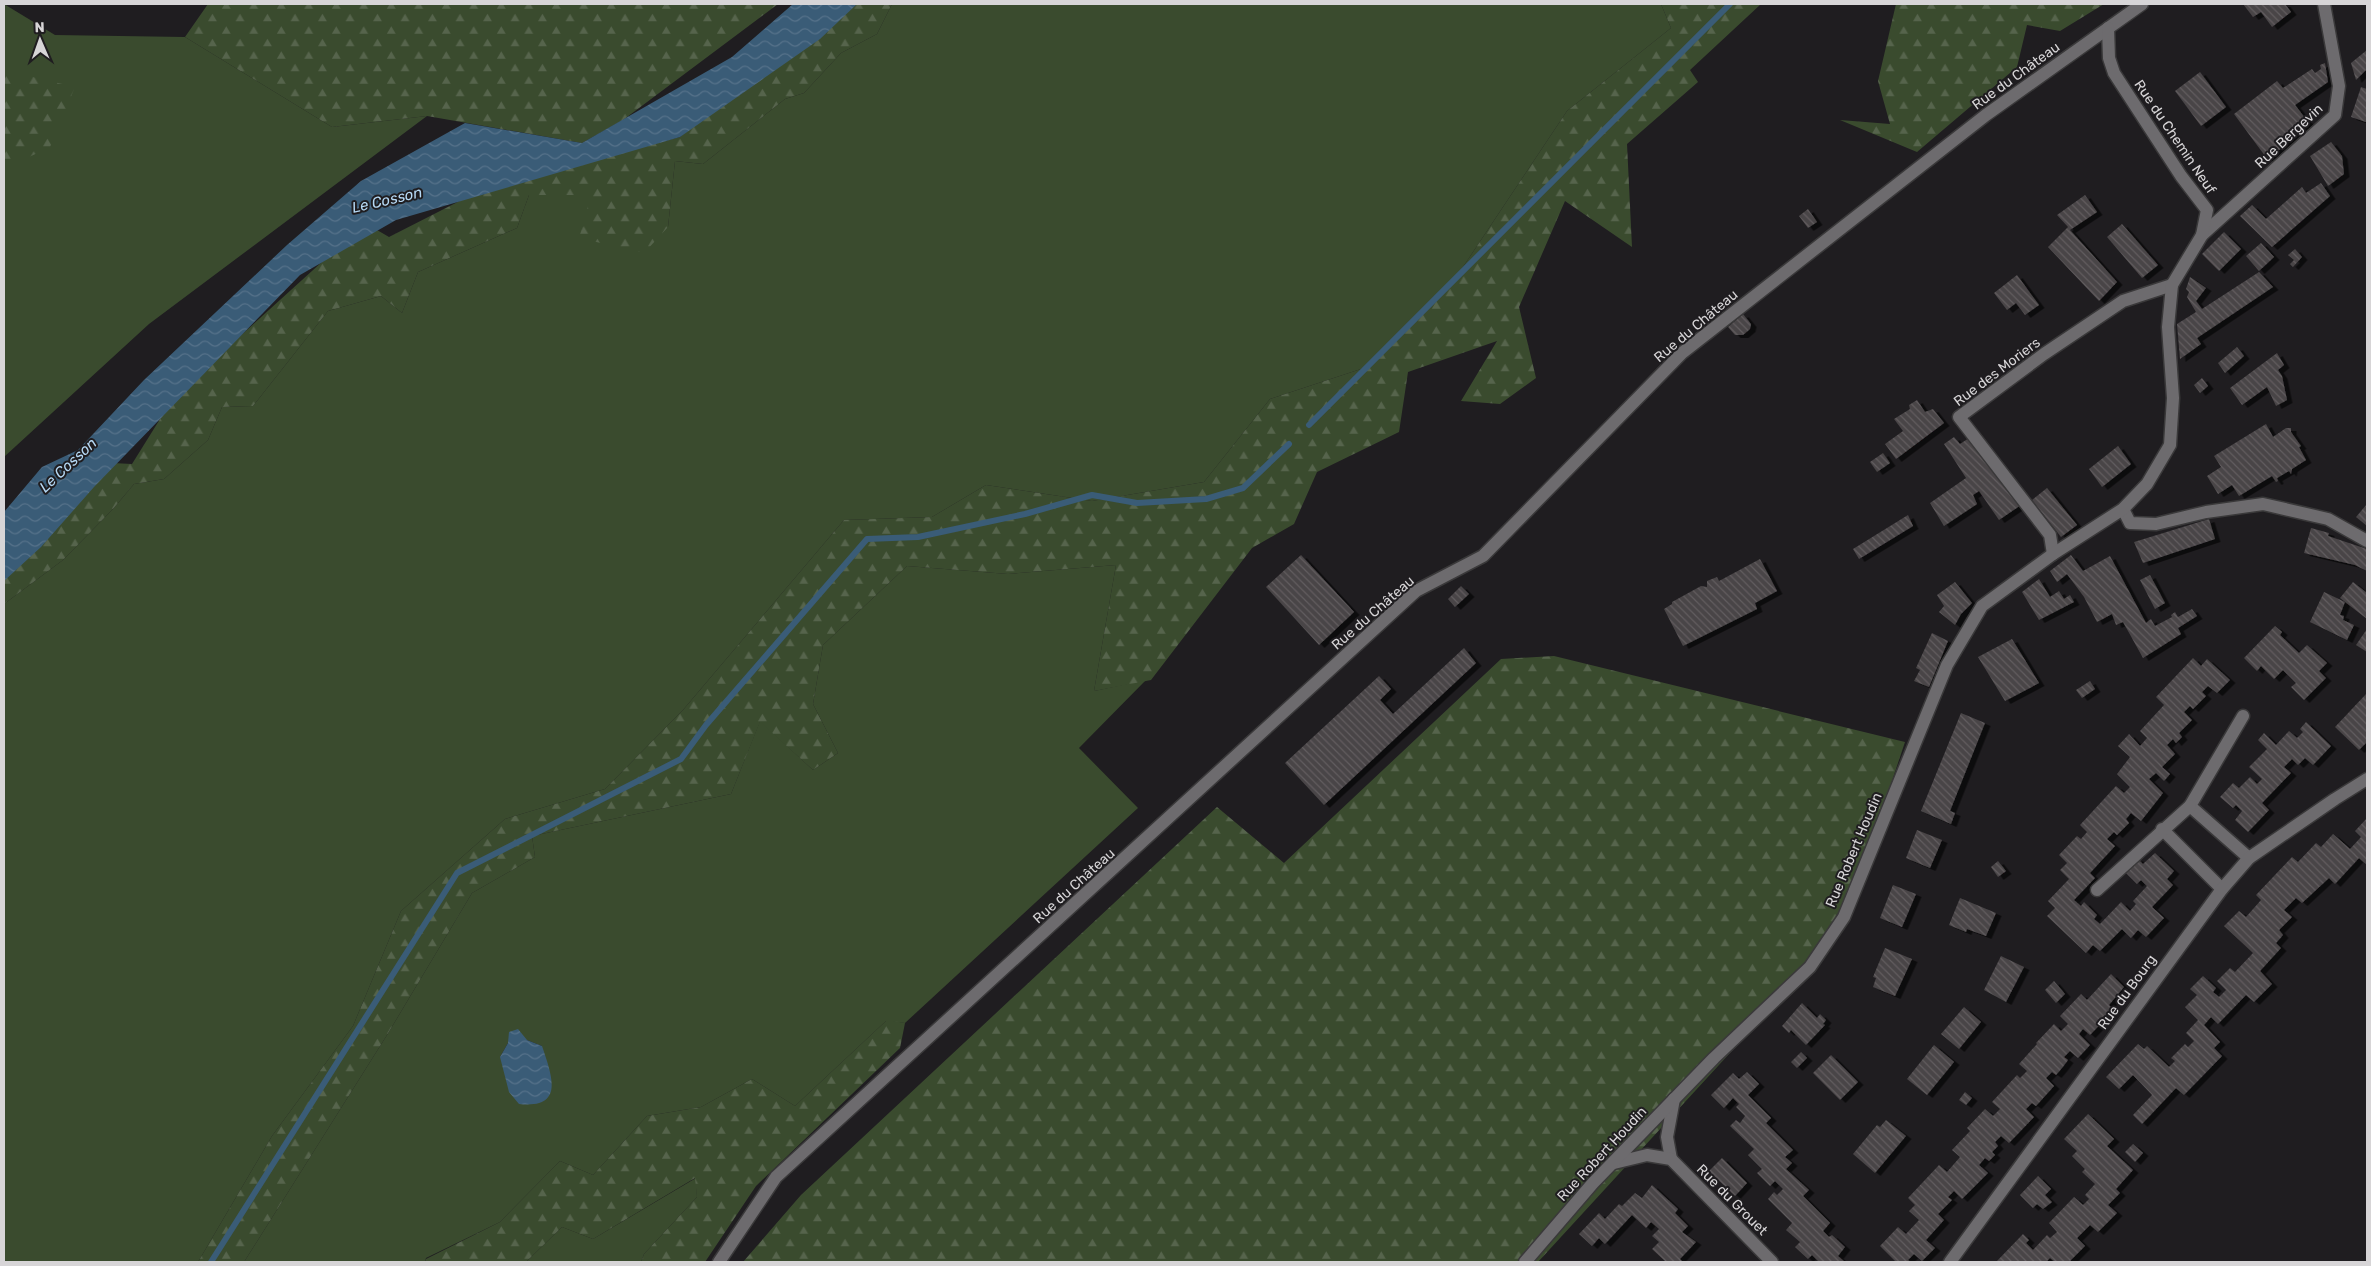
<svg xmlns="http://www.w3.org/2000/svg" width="2371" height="1266" font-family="Rubik,sans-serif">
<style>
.green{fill:#3a4b2e;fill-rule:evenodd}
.forest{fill:url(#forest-firs)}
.water{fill:url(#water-waves)}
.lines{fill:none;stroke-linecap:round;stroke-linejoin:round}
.stream{stroke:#3a5c77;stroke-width:6}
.building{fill:url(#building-back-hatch);filter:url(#shadow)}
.minor-casing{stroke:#3a393a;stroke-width:15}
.minor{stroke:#6d6b6e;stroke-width:12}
.labels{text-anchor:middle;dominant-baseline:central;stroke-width:4;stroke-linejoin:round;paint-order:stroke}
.street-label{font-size:14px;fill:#d7d5d7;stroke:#1f1d20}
.water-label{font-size:15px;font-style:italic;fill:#b6d9f5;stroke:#1f1d20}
</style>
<defs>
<pattern id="forest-firs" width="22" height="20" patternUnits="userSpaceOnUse" patternTransform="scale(1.25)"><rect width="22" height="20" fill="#3a4b2e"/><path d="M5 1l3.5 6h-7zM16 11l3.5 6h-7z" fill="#56644c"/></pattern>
<pattern id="water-waves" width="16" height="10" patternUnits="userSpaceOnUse" patternTransform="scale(1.25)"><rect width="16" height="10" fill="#3a5c77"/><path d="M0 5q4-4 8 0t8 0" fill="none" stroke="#56728a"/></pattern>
<pattern id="building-back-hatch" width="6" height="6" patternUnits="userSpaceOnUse" patternTransform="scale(1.25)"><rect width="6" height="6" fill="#484446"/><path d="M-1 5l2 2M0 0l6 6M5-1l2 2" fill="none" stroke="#625e60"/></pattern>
<filter id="shadow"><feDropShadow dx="5.5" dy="3" stdDeviation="0" flood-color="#0009"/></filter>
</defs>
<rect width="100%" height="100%" fill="#1f1d20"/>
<g class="green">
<path d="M 4,4 L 55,35 L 185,37 L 332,127 L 427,116 L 149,324 L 4,457 Z"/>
<path d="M 892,4 L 1661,4 L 1671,28 L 1567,111 L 1451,285 L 1364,368 L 1270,399 L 1204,482 L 1092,501 L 986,485 L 932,517 L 844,520 L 683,710 L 605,789 L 505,819 L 401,911 L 353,1026 L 272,1136 L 198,1262 L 4,1262 L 4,604 L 63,560 L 113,509 L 134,484 L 164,479 L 208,440 L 222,407 L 253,406 L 328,311 L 381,296 L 402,313 L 418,272 L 517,228 L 529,195 L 592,194 L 668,227 L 675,161 L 703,164 L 785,99 L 804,93 L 841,53 L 877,34 Z"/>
<path d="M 1116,565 L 1094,691 L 1146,680 L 1079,748 L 1138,808 L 905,1023 L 886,1021 L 795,1106 L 752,1079 L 701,1107 L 647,1116 L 593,1175 L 560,1161 L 500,1222 L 426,1258 L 425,1262 L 244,1262 L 387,1035 L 472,893 L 535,857 L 532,836 L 731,794 L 760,721 L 813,770 L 838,753 L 813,704 L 823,645 L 907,566 L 1008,574 ZM 527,1040 L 542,1046 L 500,1057 L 508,1043 Z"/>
<path d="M 696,1178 L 697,1197 L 644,1254 L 641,1262 L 526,1262 L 562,1227 L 593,1239 Z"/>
</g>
<g class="forest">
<path d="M 208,4 L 778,4 L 623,120 L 582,143 L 427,116 L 332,127 L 185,37 Z"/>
<path d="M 833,4 L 892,4 L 877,34 L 841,53 L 804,93 L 785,99 L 703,164 L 675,161 L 668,227 L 644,253 L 579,238 L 591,195 L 529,195 L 517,228 L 418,272 L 402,313 L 381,296 L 328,311 L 253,406 L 222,407 L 208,440 L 164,479 L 134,484 L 113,509 L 63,560 L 4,604 L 4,568 L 112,463 L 132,464 L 175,395 L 365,223 L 389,237 L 491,185 L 680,137 Z"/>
<path d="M 1661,4 L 1761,4 L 1690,70 L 1698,82 L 1627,144 L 1632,247 L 1565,201 L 1519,307 L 1536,378 L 1500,404 L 1461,401 L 1497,341 L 1408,372 L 1399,432 L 1317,472 L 1294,524 L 1252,548 L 1151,680 L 1094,691 L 1116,565 L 1008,574 L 907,566 L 823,645 L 813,704 L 838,753 L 813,770 L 760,722 L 731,794 L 532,836 L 535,857 L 472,893 L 387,1035 L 244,1262 L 198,1262 L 272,1136 L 353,1026 L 401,911 L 505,819 L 605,789 L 683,710 L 844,520 L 932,517 L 986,485 L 1092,501 L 1204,482 L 1270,399 L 1364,368 L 1451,285 L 1567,111 L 1671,28 Z"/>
<path d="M 1896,4 L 2104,4 L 2060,31 L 2027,25 L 2017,67 L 1917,152 L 1840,120 L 1890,124 L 1878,81 Z"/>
<path d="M 4,70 L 75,87 L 50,147 L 4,169 Z"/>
<path d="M 1554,656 L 1905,742 L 1842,931 L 1538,1262 L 743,1262 L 801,1195 L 1217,807 L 1284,863 L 1501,659 Z"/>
<path d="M 887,1020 L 905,1023 L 900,1048 L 756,1186 L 705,1262 L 641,1262 L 644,1254 L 697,1197 L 695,1178 L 593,1239 L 562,1227 L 526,1262 L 425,1262 L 426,1259 L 500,1222 L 560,1161 L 593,1175 L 647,1116 L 701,1107 L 752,1079 L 795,1106 Z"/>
</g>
<g class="water">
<path d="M 793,4 L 857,4 L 820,39 L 680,137 L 396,220 L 300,275 L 94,487 L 41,547 L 4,581 L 4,512 L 42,467 L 78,450 L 144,380 L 287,245 L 361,181 L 465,123 L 582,143 L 732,57 Z"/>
<path d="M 518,1029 L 527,1040 L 542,1046 C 552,1076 565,1109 519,1104 L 509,1092 L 500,1057 L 508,1043 L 509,1032 Z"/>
</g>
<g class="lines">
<g class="stream">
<path d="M 1309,425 L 1730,4"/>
<path d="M 211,1262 L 457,873 L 681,759 L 706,725 L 867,539 L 918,537 L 1025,514 L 1092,495 L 1137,503 L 1206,499 L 1243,488 L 1289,444"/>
</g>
</g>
<g class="building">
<path d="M 2243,4 L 2285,4 L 2291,12 L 2272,27 L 2261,12 L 2253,17 Z"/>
<path d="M 2367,50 L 2367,69 L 2356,80 L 2351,63 Z"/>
<path d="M 2325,63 L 2328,82 L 2295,105 L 2309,123 L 2268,160 L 2234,114 L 2277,81 L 2283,88 L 2312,69 L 2315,73 L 2321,69 L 2320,65 Z"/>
<path d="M 2200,72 L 2226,107 L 2201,126 L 2175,91 Z"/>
<path d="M 2361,87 L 2367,89 L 2366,122 L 2351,117 Z"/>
<path d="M 2331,142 L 2342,156 L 2344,174 L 2328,186 L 2310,156 Z"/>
<path d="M 2321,183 L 2330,196 L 2272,247 L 2240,216 L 2252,205 L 2266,219 L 2302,187 L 2306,193 Z"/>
<path d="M 2085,195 L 2097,212 L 2070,230 L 2117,282 L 2099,301 L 2048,247 L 2068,227 L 2057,215 Z"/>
<path d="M 1808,209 L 1817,222 L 1808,228 L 1799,216 Z"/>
<path d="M 2122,224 L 2158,265 L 2142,278 L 2107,237 Z"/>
<path d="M 2224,232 L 2241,249 L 2219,271 L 2202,254 Z"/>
<path d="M 2261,243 L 2274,257 L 2259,271 L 2246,256 Z"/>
<path d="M 2295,249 L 2302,257 L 2293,267 L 2290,264 L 2294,260 L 2288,255 Z"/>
<path d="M 2259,272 L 2273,287 L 2197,338 L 2201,344 L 2180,359 L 2177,324 L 2196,312 L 2187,297 L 2189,292 L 2186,289 L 2190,277 L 2206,288 L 2196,301 L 2202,309 Z"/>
<path d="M 2017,275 L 2039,305 L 2025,315 L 2016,303 L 2007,310 L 1994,293 Z"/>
<path d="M 1743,314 L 1751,324 L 1750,329 L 1743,335 L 1735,335 L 1728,327 Z"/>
<path d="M 2237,347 L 2244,356 L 2225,373 L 2218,363 Z"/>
<path d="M 2277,353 L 2284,365 L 2278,370 L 2282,376 L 2287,400 L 2276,406 L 2267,387 L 2242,405 L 2230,388 Z"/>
<path d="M 2202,378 L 2208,386 L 2200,393 L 2194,385 Z"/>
<path d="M 1917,400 L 1925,412 L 1933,409 L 1944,423 L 1896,459 L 1885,444 L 1903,431 L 1894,419 L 1910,409 L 1909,405 Z"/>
<path d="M 2266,424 L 2273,437 L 2286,428 L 2291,428 L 2291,432 L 2301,446 L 2299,447 L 2306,460 L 2292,469 L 2291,474 L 2289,471 L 2277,478 L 2278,481 L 2276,482 L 2272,476 L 2239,496 L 2232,485 L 2218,494 L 2207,476 L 2221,467 L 2214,456 Z"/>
<path d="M 1972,436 L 2021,505 L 1999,520 L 1979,491 L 1973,495 L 1977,504 L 1944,526 L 1930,503 L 1966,478 L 1944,444 L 1954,437 L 1960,444 Z"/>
<path d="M 2118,446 L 2131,464 L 2102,487 L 2089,469 Z"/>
<path d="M 1883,453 L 1890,463 L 1877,472 L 1870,462 Z"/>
<path d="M 2047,488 L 2077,525 L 2061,537 L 2032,500 Z"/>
<path d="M 2367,504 L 2367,526 L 2356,517 Z"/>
<path d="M 1908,515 L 1913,526 L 1859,559 L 1853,549 Z"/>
<path d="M 2209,519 L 2215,539 L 2143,563 L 2134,542 Z"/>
<path d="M 2311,528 L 2329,533 L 2328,536 L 2367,549 L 2367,571 L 2355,565 L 2304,553 Z"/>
<path d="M 1301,555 L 1354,612 L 1319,645 L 1266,587 Z"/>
<path d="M 2071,555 L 2083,571 L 2110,556 L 2146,623 L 2151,619 L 2155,626 L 2172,617 L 2171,615 L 2175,612 L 2178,617 L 2192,609 L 2197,616 L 2178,628 L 2181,634 L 2143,658 L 2123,622 L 2116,625 L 2112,614 L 2097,622 L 2084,597 L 2067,574 L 2057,582 L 2050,571 Z"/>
<path d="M 1760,559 L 1777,591 L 1755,603 L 1757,609 L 1683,646 L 1664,609 L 1672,604 L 1672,602 L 1701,586 L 1707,587 L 1707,581 L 1717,577 L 1719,581 Z"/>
<path d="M 2150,575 L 2165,603 L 2155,609 L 2140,580 Z"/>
<path d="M 2039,579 L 2050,597 L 2059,591 L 2064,599 L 2070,595 L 2074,602 L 2039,620 L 2022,592 Z"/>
<path d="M 1955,582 L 1972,603 L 1961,614 L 1955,625 L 1939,612 L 1944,606 L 1937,595 Z"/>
<path d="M 2353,582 L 2367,593 L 2367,619 L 2340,598 Z"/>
<path d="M 1461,586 L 1469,594 L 1455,607 L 1448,599 Z"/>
<path d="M 2324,592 L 2345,602 L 2340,615 L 2344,616 L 2343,620 L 2354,625 L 2347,640 L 2310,622 Z"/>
<path d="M 2275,626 L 2282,632 L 2280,635 L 2299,653 L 2307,645 L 2327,663 L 2319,671 L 2326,678 L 2304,700 L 2291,687 L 2296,683 L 2283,670 L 2274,679 L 2261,666 L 2257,671 L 2244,658 Z"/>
<path d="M 2367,629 L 2367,652 L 2356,645 Z"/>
<path d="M 1932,633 L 1948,641 L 1929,687 L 1914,681 L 1920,670 L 1916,668 Z"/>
<path d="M 2012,639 L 2039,683 L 2005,701 L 1978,657 Z"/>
<path d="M 1464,648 L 1476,663 L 1324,805 L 1285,763 L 1379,676 L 1391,689 L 1380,700 L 1393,714 Z"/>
<path d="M 2193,658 L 2201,666 L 2207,659 L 2230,680 L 2217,693 L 2208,686 L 2202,692 L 2206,696 L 2193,709 L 2190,706 L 2184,712 L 2192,720 L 2179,733 L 2182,737 L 2176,743 L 2173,739 L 2167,745 L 2175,754 L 2162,767 L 2170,774 L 2164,781 L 2156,773 L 2149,779 L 2163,793 L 2141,821 L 2131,813 L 2126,819 L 2129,823 L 2117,835 L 2114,832 L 2107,839 L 2115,846 L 2090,873 L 2095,878 L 2074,900 L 2081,906 L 2084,902 L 2097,915 L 2094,919 L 2100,924 L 2121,902 L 2130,911 L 2136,904 L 2133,901 L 2147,886 L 2141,880 L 2137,884 L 2124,871 L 2137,858 L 2143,864 L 2155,853 L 2174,871 L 2167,879 L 2173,885 L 2152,907 L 2164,918 L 2146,937 L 2138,930 L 2131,938 L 2122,929 L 2100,951 L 2093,945 L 2086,953 L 2047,916 L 2055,908 L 2048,901 L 2069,879 L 2060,870 L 2067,863 L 2059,855 L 2077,836 L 2081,839 L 2087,832 L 2080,825 L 2116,786 L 2124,793 L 2130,787 L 2117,774 L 2130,757 L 2118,746 L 2129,734 L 2140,746 L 2147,738 L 2140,731 L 2164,705 L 2156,697 Z"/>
<path d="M 2090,681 L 2095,689 L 2082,698 L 2076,690 Z"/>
<path d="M 2367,693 L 2367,742 L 2359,750 L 2335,727 Z"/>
<path d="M 1961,713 L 1985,723 L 1950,811 L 1955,813 L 1951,824 L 1921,811 Z"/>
<path d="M 2306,722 L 2331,746 L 2313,765 L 2305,758 L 2298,765 L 2292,759 L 2284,767 L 2291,773 L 2262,803 L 2269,810 L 2248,832 L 2235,820 L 2242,811 L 2236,805 L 2233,808 L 2220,797 L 2233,783 L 2239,788 L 2250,777 L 2257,784 L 2262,779 L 2249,767 L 2267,749 L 2258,740 L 2264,733 L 2276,745 L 2289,731 L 2297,738 L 2303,732 L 2300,729 Z"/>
<path d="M 2367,818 L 2367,865 L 2359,858 L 2335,884 L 2329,878 L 2302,903 L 2296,898 L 2284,910 L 2292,917 L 2279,930 L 2283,935 L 2276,943 L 2281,948 L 2260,971 L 2272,984 L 2254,1002 L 2246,995 L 2218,1024 L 2211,1017 L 2204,1025 L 2220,1042 L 2214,1048 L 2222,1056 L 2184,1095 L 2176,1088 L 2142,1124 L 2133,1115 L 2152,1095 L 2133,1075 L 2119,1089 L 2106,1077 L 2138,1044 L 2144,1049 L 2147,1046 L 2169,1067 L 2175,1061 L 2171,1058 L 2185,1044 L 2188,1047 L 2194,1041 L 2186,1033 L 2198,1020 L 2185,1007 L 2197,995 L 2190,989 L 2203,976 L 2216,988 L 2213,992 L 2219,997 L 2226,990 L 2217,981 L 2230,968 L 2235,972 L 2253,953 L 2224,926 L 2239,911 L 2246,917 L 2261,900 L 2256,895 L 2292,857 L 2298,862 L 2316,843 L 2321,847 L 2333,834 L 2350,849 L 2361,837 L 2355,831 Z"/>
<path d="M 1917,830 L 1942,840 L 1930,868 L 1906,858 Z"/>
<path d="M 1998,861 L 2006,871 L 1998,877 L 1991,867 Z"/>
<path d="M 1893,885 L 1916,894 L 1902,927 L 1880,918 Z"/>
<path d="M 1960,898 L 1996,913 L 1986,936 L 1967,929 L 1966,932 L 1949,925 Z"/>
<path d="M 1885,948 L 1912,959 L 1895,996 L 1873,987 L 1876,978 L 1873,977 Z"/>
<path d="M 2001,956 L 2024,967 L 2006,1002 L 1984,990 Z"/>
<path d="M 2111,974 L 2124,987 L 2109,1005 L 2114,1010 L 2090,1035 L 2083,1029 L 2079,1034 L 2090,1045 L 2078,1058 L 2070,1051 L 2064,1057 L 2068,1060 L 2062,1068 L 2056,1075 L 2052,1072 L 2046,1078 L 2054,1086 L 2036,1106 L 2032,1103 L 2026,1109 L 2034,1117 L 2009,1143 L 2001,1136 L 1995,1142 L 1998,1146 L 1992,1152 L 1995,1155 L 1989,1161 L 1985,1158 L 1979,1165 L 1988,1173 L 1962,1199 L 1954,1191 L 1948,1197 L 1952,1200 L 1938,1214 L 1944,1220 L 1926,1240 L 1935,1248 L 1922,1261 L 1914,1254 L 1908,1260 L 1911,1262 L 1896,1262 L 1880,1246 L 1898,1227 L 1906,1234 L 1919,1220 L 1909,1211 L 1915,1205 L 1908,1198 L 1939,1165 L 1947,1172 L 1960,1157 L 1952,1150 L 1970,1131 L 1967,1128 L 1985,1109 L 1993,1116 L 2000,1109 L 1992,1102 L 2017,1075 L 2020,1078 L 2027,1071 L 2019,1064 L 2037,1044 L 2036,1043 L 2054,1024 L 2061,1031 L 2068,1024 L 2060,1016 L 2081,994 L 2087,1000 Z"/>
<path d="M 2054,981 L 2065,994 L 2056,1003 L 2045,990 Z"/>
<path d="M 1802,1003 L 1817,1018 L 1820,1014 L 1826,1020 L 1823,1024 L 1825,1025 L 1806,1045 L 1791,1030 L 1789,1033 L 1782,1026 Z"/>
<path d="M 1964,1007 L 1981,1022 L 1959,1049 L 1941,1034 Z"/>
<path d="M 1934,1045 L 1954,1062 L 1927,1095 L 1907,1079 Z"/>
<path d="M 1801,1052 L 1807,1058 L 1797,1068 L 1791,1062 Z"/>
<path d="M 1831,1055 L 1858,1082 L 1840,1100 L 1813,1073 Z"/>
<path d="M 1747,1072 L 1759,1084 L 1748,1095 L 1771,1118 L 1766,1123 L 1793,1150 L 1785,1157 L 1792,1163 L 1786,1169 L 1809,1190 L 1803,1196 L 1830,1223 L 1823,1231 L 1829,1237 L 1832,1235 L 1845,1247 L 1838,1256 L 1845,1262 L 1819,1262 L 1812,1255 L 1808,1259 L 1795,1247 L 1800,1242 L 1786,1230 L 1792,1223 L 1768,1199 L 1774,1192 L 1777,1195 L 1783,1189 L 1775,1181 L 1770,1186 L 1757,1173 L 1762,1169 L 1748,1155 L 1754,1149 L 1730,1126 L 1736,1120 L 1740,1123 L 1745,1116 L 1736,1107 L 1739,1104 L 1733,1098 L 1724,1108 L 1711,1095 L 1733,1073 L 1739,1079 Z"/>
<path d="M 1965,1092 L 1972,1098 L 1966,1105 L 1959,1100 Z"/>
<path d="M 2088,1114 L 2114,1139 L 2107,1146 L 2133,1170 L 2116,1189 L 2120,1193 L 2108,1205 L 2117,1213 L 2098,1232 L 2090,1225 L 2077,1238 L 2085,1246 L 2069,1262 L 2055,1262 L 2050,1258 L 2046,1262 L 1996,1262 L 2023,1234 L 2029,1240 L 2026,1243 L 2033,1250 L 2047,1235 L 2050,1238 L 2057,1232 L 2049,1223 L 2074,1197 L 2083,1205 L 2089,1199 L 2085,1195 L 2095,1184 L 2082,1172 L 2085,1169 L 2072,1156 L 2077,1151 L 2064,1139 Z"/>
<path d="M 1886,1120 L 1906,1136 L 1875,1173 L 1853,1154 L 1877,1125 L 1880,1127 Z"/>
<path d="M 2133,1144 L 2143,1153 L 2135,1162 L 2125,1152 Z"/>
<path d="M 1722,1158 L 1747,1183 L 1735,1196 L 1709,1171 Z"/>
<path d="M 2038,1176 L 2051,1189 L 2045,1195 L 2052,1202 L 2043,1209 L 2037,1204 L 2033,1208 L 2020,1195 Z"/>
<path d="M 1652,1185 L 1678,1209 L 1675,1213 L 1688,1226 L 1682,1232 L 1696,1242 L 1680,1259 L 1683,1262 L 1666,1262 L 1652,1249 L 1659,1242 L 1652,1236 L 1659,1229 L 1651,1222 L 1646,1228 L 1632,1215 L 1605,1244 L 1599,1238 L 1592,1246 L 1579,1234 L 1599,1213 L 1605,1219 L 1619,1204 L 1622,1206 L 1635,1193 L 1642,1198 Z"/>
</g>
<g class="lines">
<defs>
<g id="minor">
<path d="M 2202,235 L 2335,115 L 2339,86 L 2324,4"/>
<path d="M 2123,509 L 2130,523 L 2156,524 L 2206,512 L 2263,504 L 2328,519 L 2367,541"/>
<path d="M 2053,554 L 2050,535 L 1959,417 L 2044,354 L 2123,301 L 2172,285"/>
<path d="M 2243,716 L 2190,806 L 2249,858"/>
<path d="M 2162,829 L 2222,889"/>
<path d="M 2097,890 L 2190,806"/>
<path d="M 1671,1159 L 1667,1137 L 1674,1099"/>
<path d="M 1614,1163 L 1647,1155 L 1671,1159 L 1772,1262"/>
<path d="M 719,1262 L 776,1177 L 1416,591 L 1483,556 L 1682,353 L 1986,115 L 2142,4"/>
<path d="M 1525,1262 L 1593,1183 L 1714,1058 L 1810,967 L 1844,917 L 1947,665 L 1982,606 L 2053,554 L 2123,509 L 2147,484 L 2170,445 L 2173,398 L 2168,327 L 2172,285 L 2202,235 L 2207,210 L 2181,176 L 2114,73 L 2109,58 L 2108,28"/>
<path d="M 1950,1262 L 2222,889 L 2249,858 L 2335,799 L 2367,779"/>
</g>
</defs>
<use href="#minor" class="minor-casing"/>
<use href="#minor" class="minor"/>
</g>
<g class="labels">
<g class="street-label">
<text transform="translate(2016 76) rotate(-36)">Rue du Château</text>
<text transform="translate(2289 136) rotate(-43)">Rue Bergevin</text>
<text transform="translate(2175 137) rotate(56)">Rue du Chemin Neuf</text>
<text transform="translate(1696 326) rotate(-40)">Rue du Château</text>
<text transform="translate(1997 372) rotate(-37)">Rue des Moriers</text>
<text transform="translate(1373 613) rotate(-41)">Rue du Château</text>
<text transform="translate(1854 850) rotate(-67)">Rue Robert Houdin</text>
<text transform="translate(1074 886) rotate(-42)">Rue du Château</text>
<text transform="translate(2127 992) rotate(-54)">Rue du Bourg</text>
<text transform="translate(1602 1154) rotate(-47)">Rue Robert Houdin</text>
<text transform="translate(1732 1200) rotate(45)">Rue du Grouet</text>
</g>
<g class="water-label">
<text transform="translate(387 200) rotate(-13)">Le Cosson</text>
<text transform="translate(68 465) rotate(-43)">Le Cosson</text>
</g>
</g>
<rect width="2371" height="1266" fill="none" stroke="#d7d5d7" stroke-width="10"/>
<g transform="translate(40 40) rotate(358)" stroke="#1f1d20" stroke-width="4" paint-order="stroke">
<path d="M0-4L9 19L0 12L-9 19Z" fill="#d7d5d7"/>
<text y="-8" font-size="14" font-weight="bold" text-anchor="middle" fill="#d7d5d7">N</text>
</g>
</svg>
